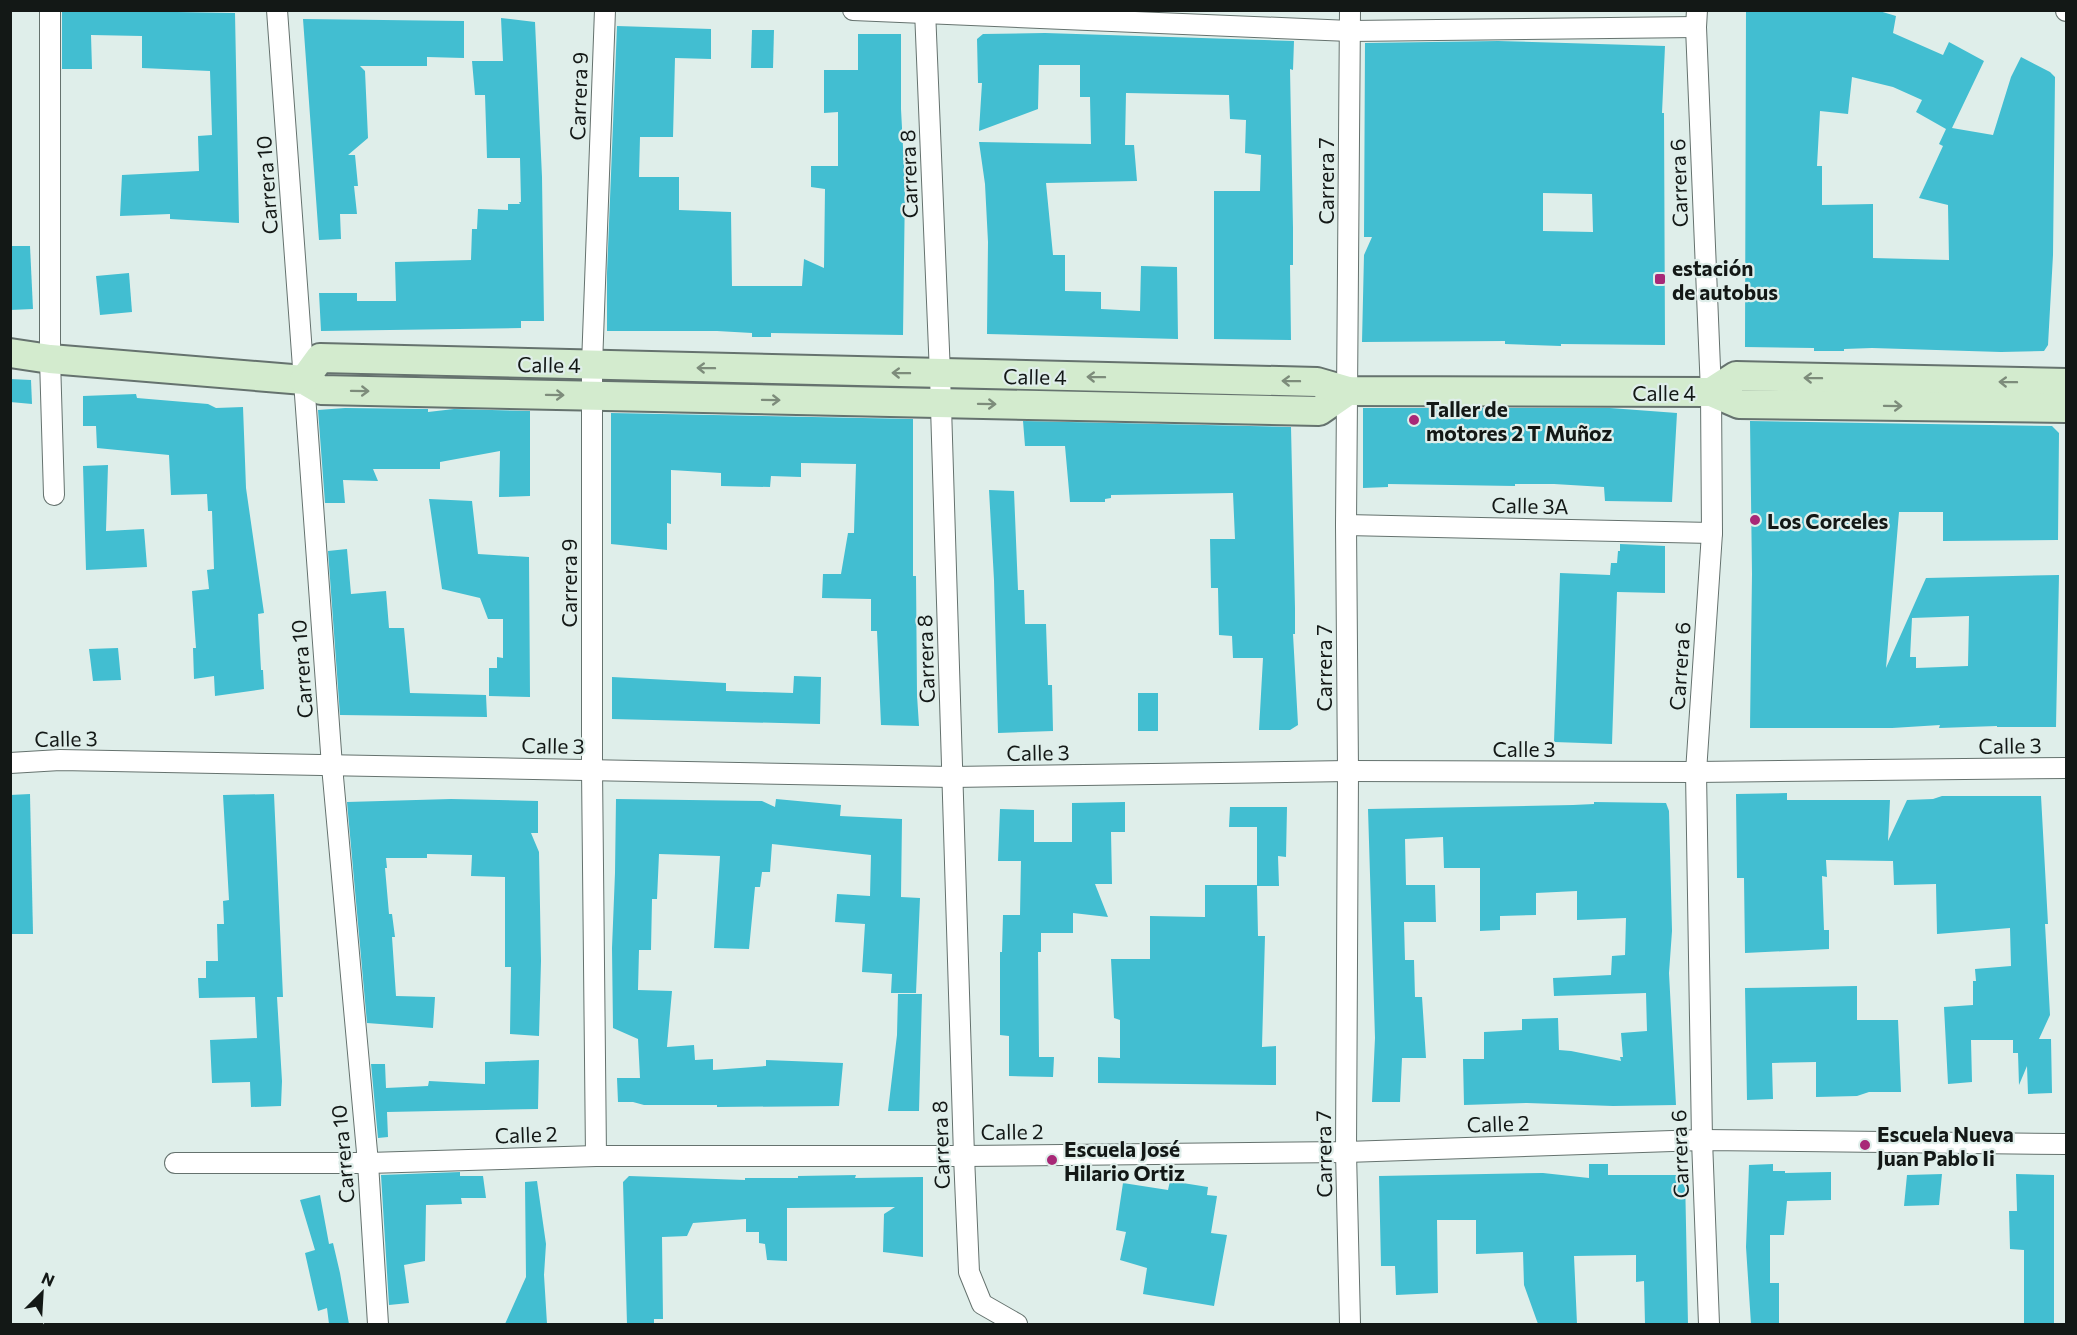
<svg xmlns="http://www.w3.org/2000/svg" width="2077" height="1335" font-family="Commissioner,sans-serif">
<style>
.building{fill:#42bed1;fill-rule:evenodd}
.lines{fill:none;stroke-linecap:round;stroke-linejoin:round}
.street-casing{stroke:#65726e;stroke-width:22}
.secondary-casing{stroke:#65726e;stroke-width:32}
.street{stroke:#fff;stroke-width:20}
.secondary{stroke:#d3ebce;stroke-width:28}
.oneway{stroke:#7d8c7b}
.poi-dot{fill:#a82877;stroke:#dfeeea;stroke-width:2}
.labels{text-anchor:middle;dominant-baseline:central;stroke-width:4.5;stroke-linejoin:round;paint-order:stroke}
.street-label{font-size:21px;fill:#131816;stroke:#dfeeea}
.poi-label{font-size:21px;font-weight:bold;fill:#131816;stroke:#dfeeea;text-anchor:start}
</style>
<rect width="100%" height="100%" fill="#dfeeea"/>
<g class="building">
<path d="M 62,10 L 235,13 L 239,223 L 170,219 L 170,214 L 120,216 L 122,175 L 199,171 L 198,136 L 212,135 L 210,71 L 142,68 L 142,36 L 91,35 L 92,69 L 62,69 Z"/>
<path d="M 1746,10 L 1876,10 L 1896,16 L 1893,33 L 1943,55 L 1949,42 L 1984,61 L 1952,128 L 1993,135 L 2011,77 L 2021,57 L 2050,72 L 2055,77 L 2053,255 L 2048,345 L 2044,351 L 2001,352 L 1872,348 L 1844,349 L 1844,351 L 1814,351 L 1814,348 L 1745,347 ZM 1852,77 L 1893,87 L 1922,100 L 1916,112 L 1946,129 L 1939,144 L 1943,146 L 1919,198 L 1948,205 L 1949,260 L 1873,258 L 1873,204 L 1822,205 L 1822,166 L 1817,166 L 1820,111 L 1848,114 Z"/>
<path d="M 501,18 L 535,22 L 542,177 L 544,321 L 521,321 L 521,328 L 321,331 L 319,293 L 357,293 L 357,301 L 396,301 L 395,262 L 471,260 L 472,229 L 477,229 L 478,209 L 508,210 L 508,204 L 520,204 L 519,202 L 521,202 L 520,158 L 487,158 L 485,95 L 475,95 L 472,61 L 503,61 Z"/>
<path d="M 303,19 L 464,21 L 464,58 L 427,57 L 427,66 L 360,66 L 365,71 L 368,138 L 348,155 L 355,155 L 358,186 L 354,186 L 357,214 L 340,214 L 341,239 L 319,240 Z"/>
<path d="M 617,26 L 711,29 L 711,59 L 675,58 L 673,137 L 640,137 L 639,177 L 679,177 L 679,210 L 731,212 L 732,286 L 802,286 L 804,259 L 824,268 L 825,189 L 811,187 L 811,166 L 838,166 L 838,112 L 824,113 L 824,70 L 858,70 L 858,34 L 901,34 L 901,109 L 905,185 L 903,335 L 771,333 L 771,337 L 752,337 L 752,333 L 717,331 L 607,331 L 607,273 Z"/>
<path d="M 752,30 L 774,30 L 773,68 L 751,68 Z"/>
<path d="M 1045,33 L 1294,41 L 1293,70 L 1290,69 L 1293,228 L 1293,265 L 1290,265 L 1291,340 L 1214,339 L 1214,191 L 1260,191 L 1261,155 L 1245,153 L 1246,120 L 1230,119 L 1229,95 L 1126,93 L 1125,145 L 1134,145 L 1137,181 L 1046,183 L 1053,255 L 1065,255 L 1065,291 L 1101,292 L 1101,309 L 1140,311 L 1141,266 L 1177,267 L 1178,339 L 987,334 L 988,242 L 985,184 L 979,142 L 1091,144 L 1090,97 L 1080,97 L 1080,65 L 1039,65 L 1038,109 L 979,131 L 982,83 L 978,83 L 977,39 L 983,34 Z"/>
<path d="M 1498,41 L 1665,46 L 1662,113 L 1664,113 L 1665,345 L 1561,344 L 1561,346 L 1505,344 L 1505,341 L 1362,342 L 1364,255 L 1372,237 L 1364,237 L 1365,43 ZM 1543,193 L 1592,194 L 1593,232 L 1543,231 Z"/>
<path d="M 10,246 L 30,246 L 33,309 L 10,310 Z"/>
<path d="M 129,273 L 132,312 L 100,315 L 96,276 Z"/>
<path d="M 10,379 L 31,380 L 32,404 L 10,402 Z"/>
<path d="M 136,394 L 137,398 L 208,404 L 216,408 L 243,407 L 246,488 L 264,613 L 258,614 L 261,670 L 263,670 L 264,689 L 215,696 L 214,676 L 194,679 L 193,648 L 196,648 L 192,591 L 209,589 L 207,570 L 214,569 L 212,511 L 208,511 L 207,494 L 171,495 L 169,455 L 97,448 L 96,426 L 83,426 L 83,396 Z"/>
<path d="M 345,408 L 428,409 L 428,412 L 454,409 L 530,411 L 530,496 L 499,497 L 500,451 L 440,462 L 440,469 L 373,469 L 378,481 L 343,480 L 345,503 L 325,503 L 318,410 Z"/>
<path d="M 1363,408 L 1610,408 L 1677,413 L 1672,502 L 1605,501 L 1604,487 L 1554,484 L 1515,484 L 1515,486 L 1388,484 L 1388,487 L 1363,488 Z"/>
<path d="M 611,413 L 913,419 L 913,576 L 916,576 L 917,695 L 919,726 L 881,725 L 877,631 L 871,631 L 871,599 L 822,598 L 823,574 L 841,574 L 848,533 L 854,533 L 856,464 L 801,463 L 801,477 L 771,476 L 770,487 L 721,486 L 721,473 L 671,470 L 671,524 L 667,523 L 667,550 L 611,544 Z"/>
<path d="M 1023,421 L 1291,427 L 1295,608 L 1295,634 L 1293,634 L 1298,725 L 1290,730 L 1259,730 L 1263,658 L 1233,658 L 1232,636 L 1219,635 L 1218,588 L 1211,588 L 1210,539 L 1235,539 L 1233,493 L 1111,495 L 1111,498 L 1105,499 L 1105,502 L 1070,502 L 1065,446 L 1025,446 Z"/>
<path d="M 1750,421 L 2052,426 L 2059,433 L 2058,540 L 1943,541 L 1943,512 L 1899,512 L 1886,668 L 1926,578 L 2059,575 L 2056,727 L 1997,727 L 1997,726 L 1939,728 L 1940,725 L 1892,728 L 1750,728 L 1752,574 ZM 1969,616 L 1968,666 L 1916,668 L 1916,657 L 1910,657 L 1912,618 Z"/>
<path d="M 108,465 L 106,531 L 144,529 L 147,567 L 86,570 L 83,466 Z"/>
<path d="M 989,490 L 1014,491 L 1018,590 L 1024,590 L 1025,624 L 1046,624 L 1048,685 L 1052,685 L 1053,731 L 998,733 L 994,580 Z"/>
<path d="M 429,499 L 472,501 L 478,554 L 529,557 L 530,697 L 489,696 L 489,668 L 497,668 L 497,657 L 503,658 L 503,619 L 488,619 L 480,598 L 442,589 Z"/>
<path d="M 1620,544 L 1665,546 L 1665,593 L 1617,592 L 1612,744 L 1554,742 L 1560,573 L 1610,575 L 1611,563 L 1617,563 L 1618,551 L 1620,551 Z"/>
<path d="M 347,549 L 351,594 L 386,591 L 389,628 L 404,628 L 410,693 L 486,695 L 487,717 L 340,715 L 328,551 Z"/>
<path d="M 118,648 L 121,680 L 93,681 L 89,649 Z"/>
<path d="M 794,676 L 821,677 L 820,724 L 612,719 L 612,677 L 726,683 L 726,691 L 793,693 Z"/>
<rect x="1138" y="693" width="20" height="38"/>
<path d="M 1787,793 L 1787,800 L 1890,800 L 1888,841 L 1907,800 L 1933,799 L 1942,796 L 2041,796 L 2048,924 L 2045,924 L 2050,1015 L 2039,1039 L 2051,1039 L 2052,1093 L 2028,1094 L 2027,1066 L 2019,1085 L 2018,1053 L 2013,1053 L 2013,1040 L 1971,1040 L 1972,1082 L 1948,1084 L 1944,1007 L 1973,1005 L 1973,981 L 1976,981 L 1975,969 L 2011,966 L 2010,928 L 1937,934 L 1936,884 L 1894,885 L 1893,861 L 1826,860 L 1827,877 L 1822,876 L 1824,930 L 1829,930 L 1829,949 L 1745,953 L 1744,878 L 1737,878 L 1736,794 Z"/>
<path d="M 30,794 L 33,934 L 10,934 L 10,795 Z"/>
<path d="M 274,794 L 283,997 L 277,997 L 282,1081 L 281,1106 L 251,1107 L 250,1082 L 212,1083 L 210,1040 L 257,1038 L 255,997 L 199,998 L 198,978 L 206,978 L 206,961 L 218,961 L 217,924 L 224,924 L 223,901 L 229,900 L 223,795 Z"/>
<path d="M 451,799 L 538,801 L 538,833 L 531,833 L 539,852 L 541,961 L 539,1036 L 510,1034 L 511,967 L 505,967 L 505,877 L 471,876 L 472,855 L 427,854 L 427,858 L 386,858 L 387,868 L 385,868 L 389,914 L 392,914 L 395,937 L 392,937 L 396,996 L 435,997 L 433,1028 L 367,1023 L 347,802 Z"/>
<path d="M 616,799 L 762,801 L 775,807 L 776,799 L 841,805 L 840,816 L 902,819 L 901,897 L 920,898 L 916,993 L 891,993 L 892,974 L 862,972 L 865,924 L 835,922 L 837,894 L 870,896 L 871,855 L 772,844 L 770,872 L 762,872 L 760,887 L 755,887 L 749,949 L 714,948 L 720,856 L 659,854 L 657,899 L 652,899 L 651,950 L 639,950 L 638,990 L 672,991 L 667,1047 L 694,1045 L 695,1060 L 713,1059 L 713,1070 L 766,1066 L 766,1060 L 843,1063 L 839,1106 L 717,1107 L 717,1105 L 644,1105 L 633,1102 L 618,1102 L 617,1078 L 640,1078 L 638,1039 L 613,1028 L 612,948 L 615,873 Z"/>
<path d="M 1125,802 L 1125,832 L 1111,832 L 1112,884 L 1095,884 L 1108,917 L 1073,913 L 1073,933 L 1041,933 L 1041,952 L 1038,952 L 1039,1057 L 1054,1057 L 1053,1077 L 1009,1076 L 1009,1036 L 1000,1035 L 1000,952 L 1002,952 L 1003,915 L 1020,915 L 1021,861 L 998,861 L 1000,809 L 1034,810 L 1034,842 L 1072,842 L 1072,803 Z"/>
<path d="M 1594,802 L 1666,803 L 1669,811 L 1672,931 L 1669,973 L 1676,1105 L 1613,1106 L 1527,1103 L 1464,1105 L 1463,1059 L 1484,1059 L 1484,1032 L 1522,1030 L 1522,1019 L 1558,1018 L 1559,1050 L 1571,1051 L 1621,1061 L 1620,1057 L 1623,1057 L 1621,1033 L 1647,1031 L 1646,993 L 1554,996 L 1553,978 L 1611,975 L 1612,956 L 1625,955 L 1626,918 L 1577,920 L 1577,891 L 1536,893 L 1536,915 L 1500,916 L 1500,930 L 1480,931 L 1480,868 L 1444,868 L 1443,837 L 1405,839 L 1406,885 L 1435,885 L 1436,922 L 1404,922 L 1405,960 L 1414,960 L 1415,997 L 1422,997 L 1426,1058 L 1402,1058 L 1400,1102 L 1372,1102 L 1375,1038 L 1368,809 L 1573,805 L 1594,804 Z"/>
<path d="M 1230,807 L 1287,807 L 1286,857 L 1278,856 L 1279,886 L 1257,886 L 1258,936 L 1265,936 L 1262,1047 L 1276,1046 L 1276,1085 L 1098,1083 L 1098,1057 L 1120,1058 L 1120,1020 L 1114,1018 L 1111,959 L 1150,959 L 1150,916 L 1205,917 L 1205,885 L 1257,885 L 1257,827 L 1229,827 Z"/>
<path d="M 1857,986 L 1857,1020 L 1898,1020 L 1901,1092 L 1869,1092 L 1857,1096 L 1816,1097 L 1816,1062 L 1772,1063 L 1773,1099 L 1747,1100 L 1745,988 Z"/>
<path d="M 898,994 L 922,994 L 919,1111 L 888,1111 L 897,1035 Z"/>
<path d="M 539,1060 L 538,1109 L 387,1112 L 388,1137 L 378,1138 L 371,1064 L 385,1064 L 386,1088 L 428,1086 L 429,1081 L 485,1084 L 485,1062 Z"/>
<path d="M 1589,1164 L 1608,1164 L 1608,1175 L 1685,1175 L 1688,1324 L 1645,1324 L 1644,1281 L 1636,1282 L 1636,1255 L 1574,1256 L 1577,1324 L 1538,1324 L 1524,1285 L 1523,1252 L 1476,1254 L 1476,1220 L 1437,1220 L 1438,1293 L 1396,1295 L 1395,1266 L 1381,1266 L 1379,1176 L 1543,1173 L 1589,1178 Z"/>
<path d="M 1773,1164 L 1773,1171 L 1785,1171 L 1785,1173 L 1831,1172 L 1831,1200 L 1787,1201 L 1784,1235 L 1770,1235 L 1770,1283 L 1779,1283 L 1779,1324 L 1751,1324 L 1746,1247 L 1749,1165 Z"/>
<path d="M 460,1172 L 460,1176 L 483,1176 L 486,1198 L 461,1198 L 462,1204 L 426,1205 L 425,1261 L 404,1265 L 409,1303 L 389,1305 L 381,1175 Z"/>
<path d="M 1942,1174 L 1939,1205 L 1904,1206 L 1907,1175 Z"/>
<path d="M 2016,1174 L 2054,1175 L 2054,1324 L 2024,1324 L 2024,1250 L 2010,1249 L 2009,1211 L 2017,1211 Z"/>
<path d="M 856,1175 L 855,1178 L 923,1177 L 923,1257 L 883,1252 L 884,1214 L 895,1207 L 787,1208 L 787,1261 L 767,1260 L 765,1244 L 759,1243 L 759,1232 L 746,1232 L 746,1219 L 693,1223 L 687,1236 L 662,1237 L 663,1319 L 654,1319 L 654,1324 L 627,1324 L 623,1182 L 629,1176 L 745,1180 L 745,1178 L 798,1178 L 798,1176 Z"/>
<path d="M 537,1181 L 546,1244 L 544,1275 L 547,1324 L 505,1324 L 526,1277 L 525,1182 Z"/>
<path d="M 1170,1181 L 1208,1187 L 1207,1195 L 1217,1196 L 1211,1233 L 1227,1235 L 1214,1306 L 1143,1294 L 1147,1268 L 1120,1260 L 1126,1232 L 1116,1230 L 1123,1183 L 1168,1190 Z"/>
<path d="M 320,1195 L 329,1244 L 333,1243 L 340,1273 L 349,1324 L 329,1324 L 327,1308 L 318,1311 L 305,1253 L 315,1250 L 300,1200 Z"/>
</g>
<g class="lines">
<defs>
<g id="street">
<path d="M 50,10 L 50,359 L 54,495"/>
<path d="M 277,10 L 332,766 L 368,1163 L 378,1324"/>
<path d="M 853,10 L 1350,31 L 1696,27"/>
<path d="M 925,10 L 940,374 L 964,1156 L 969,1272 L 982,1304 L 1017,1324"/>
<path d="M 1697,10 L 1696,27 L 1711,392 L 1712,533 L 1696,772 L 1702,1140 L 1709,1324"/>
<path d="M 2066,10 L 2066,11"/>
<path d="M 1346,525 L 1712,533"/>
<path d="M 10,763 L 60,760 L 952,777 L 1348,771 L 1696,772 L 2066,768"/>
<path d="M 596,1156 L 592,769 L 592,365 L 605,10"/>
<path d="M 175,1163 L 368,1163 L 596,1156 L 964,1156 L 1346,1152 L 1702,1140 L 2066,1144"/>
<path d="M 1350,1324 L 1346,1152 L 1348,771 L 1346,525 L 1350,10"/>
</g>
<g id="secondary">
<path d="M 10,353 L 50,359 L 304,380 L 321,390 L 1319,411 L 1348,391"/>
<path d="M 304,380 L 320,358 L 1317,382 L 1348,391 L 1711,392 L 1736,376 L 2066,383"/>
<path d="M 1711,392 L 1739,404 L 2066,408"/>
</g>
</defs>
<use href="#street" class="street-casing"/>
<use href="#secondary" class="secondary-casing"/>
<use href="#street" class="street"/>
<use href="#secondary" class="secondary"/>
</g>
<defs><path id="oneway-shaft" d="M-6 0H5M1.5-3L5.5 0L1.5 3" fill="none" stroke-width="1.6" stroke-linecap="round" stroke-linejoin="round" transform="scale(1.5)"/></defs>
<g class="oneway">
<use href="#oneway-shaft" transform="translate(706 368) rotate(-179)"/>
<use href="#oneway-shaft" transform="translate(901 373) rotate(-179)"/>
<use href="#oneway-shaft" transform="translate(1096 377) rotate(-179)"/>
<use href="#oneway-shaft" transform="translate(1813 378) rotate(-179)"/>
<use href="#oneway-shaft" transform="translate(1291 381) rotate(-179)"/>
<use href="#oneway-shaft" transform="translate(2008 382) rotate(-179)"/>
<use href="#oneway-shaft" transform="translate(360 391) rotate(1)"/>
<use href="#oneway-shaft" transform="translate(555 395) rotate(1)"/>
<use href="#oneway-shaft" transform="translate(771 400) rotate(1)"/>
<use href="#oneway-shaft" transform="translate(987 404) rotate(1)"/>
<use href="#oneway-shaft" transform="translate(1893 406) rotate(1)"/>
</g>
<g class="poi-dot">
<rect x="1654" y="273" width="12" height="12" rx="3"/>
<circle cx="1414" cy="420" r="6"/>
<circle cx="1755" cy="520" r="6"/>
<circle cx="1865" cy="1145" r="6"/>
<circle cx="1052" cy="1160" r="6"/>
</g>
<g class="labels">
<g class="street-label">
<text transform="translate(578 96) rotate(-88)">Carrera 9</text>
<text transform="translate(908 174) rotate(-92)">Carrera 8</text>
<text transform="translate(1325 181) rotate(-90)">Carrera 7</text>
<text transform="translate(1678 183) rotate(-92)">Carrera 6</text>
<text transform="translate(266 185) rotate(-94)">Carrera 10</text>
<text transform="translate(549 364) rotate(1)">Calle 4</text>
<text transform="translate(1035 376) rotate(1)">Calle 4</text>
<text x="1664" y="392">Calle 4</text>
<text transform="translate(1530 505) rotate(1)">Calle 3A</text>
<text transform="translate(568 583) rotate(-90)">Carrera 9</text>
<text transform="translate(925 659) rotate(-92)">Carrera 8</text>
<text transform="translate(1679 666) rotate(-86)">Carrera 6</text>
<text transform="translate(1323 668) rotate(-90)">Carrera 7</text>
<text transform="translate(301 669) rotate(-94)">Carrera 10</text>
<text transform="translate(66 738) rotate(-1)">Calle 3</text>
<text transform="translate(553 745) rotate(1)">Calle 3</text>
<text transform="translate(2010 745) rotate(-1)">Calle 3</text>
<text x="1524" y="748">Calle 3</text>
<text transform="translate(1038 752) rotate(-1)">Calle 3</text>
<text transform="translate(1498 1123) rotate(-2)">Calle 2</text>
<text transform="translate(1012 1131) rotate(-1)">Calle 2</text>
<text transform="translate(526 1134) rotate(-2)">Calle 2</text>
<text transform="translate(940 1145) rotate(-92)">Carrera 8</text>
<text transform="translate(342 1154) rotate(-95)">Carrera 10</text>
<text transform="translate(1323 1154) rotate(-91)">Carrera 7</text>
<text transform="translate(1679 1154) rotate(-92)">Carrera 6</text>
</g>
<g class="poi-label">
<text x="1672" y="267">estación<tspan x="1672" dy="24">de autobus</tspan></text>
<text x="1426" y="408">Taller de<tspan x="1426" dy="24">motores 2 T Muñoz</tspan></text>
<text x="1767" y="520">Los Corceles</text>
<text x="1877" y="1133">Escuela Nueva<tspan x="1877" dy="24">Juan Pablo Ii</tspan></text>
<text x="1064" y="1148">Escuela José<tspan x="1064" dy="24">Hilario Ortiz</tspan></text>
</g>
</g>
<rect width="2077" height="1335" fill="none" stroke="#131816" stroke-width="24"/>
<g transform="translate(42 1293) rotate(24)" stroke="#dfeeea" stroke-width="4.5" paint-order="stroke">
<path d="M0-4.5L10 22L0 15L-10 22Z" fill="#131816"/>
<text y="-9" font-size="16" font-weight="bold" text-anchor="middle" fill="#131816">N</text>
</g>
</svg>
